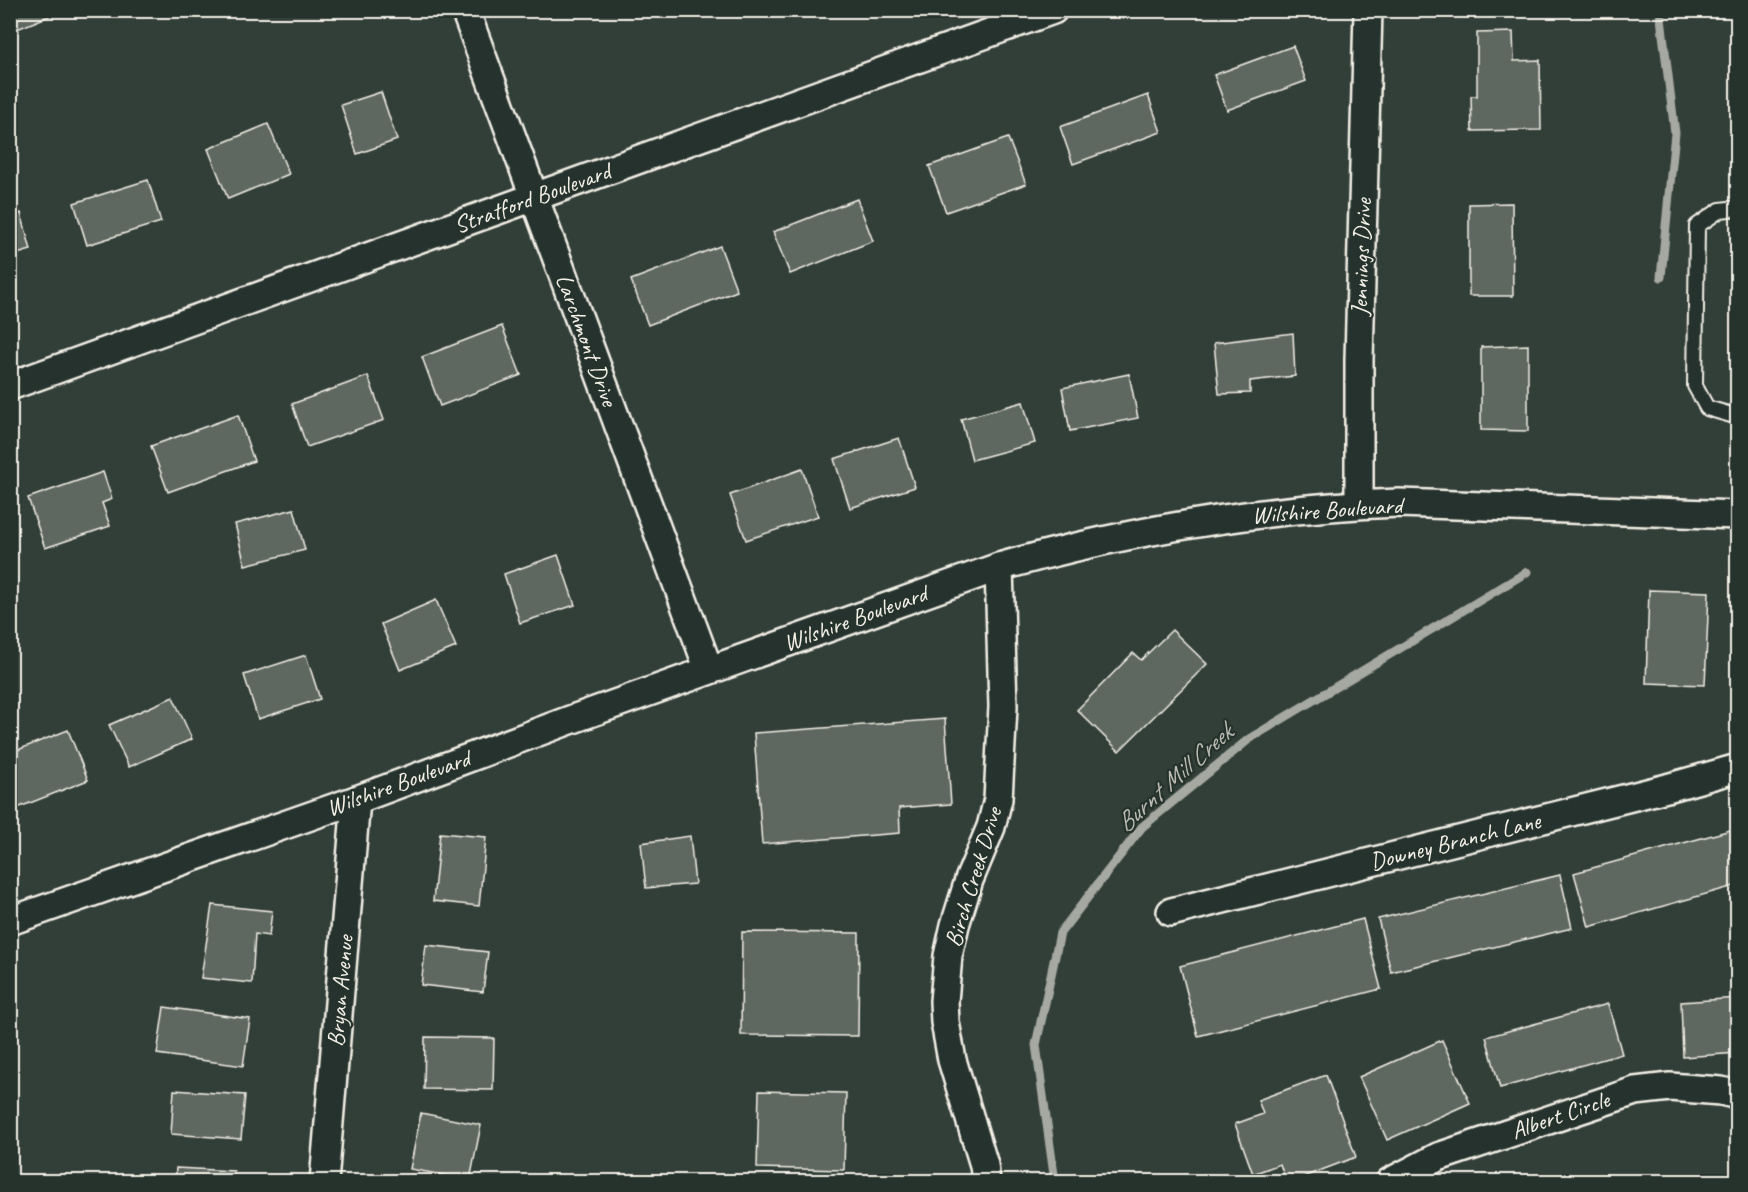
<svg xmlns="http://www.w3.org/2000/svg" width="1748" height="1192" font-family="Caveat,sans-serif">
<style>
.lines{fill:none;stroke-linecap:round;stroke-linejoin:round}
.stream{stroke:#a6a9a1;stroke-width:9}
.building{fill:#5f6861;stroke:#f4f1e8;stroke-width:1.5}
.service-casing{stroke:#f4f1e8;stroke-width:18}
.minor-casing{stroke:#f4f1e8;stroke-width:32}
.service{stroke:#26332d;stroke-width:14}
.minor{stroke:#26332d;stroke-width:27}
.labels{text-anchor:middle;dominant-baseline:central;stroke-width:4.5;stroke-linejoin:round;paint-order:stroke}
.street-label{font-size:24px;fill:#f4f1e8;stroke:#26332d}
.water-label{font-size:26px;font-style:italic;fill:#babbb3;stroke:#26332d}
</style>
<rect width="100%" height="100%" fill="#323e38"/>
<filter id="ink" filterUnits="userSpaceOnUse"><feTurbulence type="fractalNoise" baseFrequency=".0167" numOctaves="2"/><feDisplacementMap in="SourceGraphic" scale="12" xChannelSelector="R" yChannelSelector="G"/><feConvolveMatrix kernelMatrix="1 2 1 2 8 2 1 2 1" color-interpolation-filters="sRGB"/></filter>
<g filter="url(#ink)">
<g class="lines">
<g class="stream">
<path d="M 1660,10 L 1675,133 L 1661,277"/>
<path d="M 1055,1182 L 1036,1045 L 1060,933 L 1142,827 L 1249,739 L 1527,572"/>
</g>
</g>
<g class="building">
<path d="M 10,10 L 64,10 L 10,32 Z"/>
<path d="M 1513,32 L 1514,61 L 1540,60 L 1541,130 L 1472,131 L 1471,96 L 1477,96 L 1477,33 Z"/>
<path d="M 1293,46 L 1306,81 L 1227,110 L 1214,75 Z"/>
<path d="M 381,92 L 397,140 L 357,154 L 341,105 Z"/>
<path d="M 1148,95 L 1161,132 L 1073,164 L 1060,127 Z"/>
<path d="M 268,124 L 289,174 L 228,199 L 208,149 Z"/>
<path d="M 1008,138 L 1026,184 L 946,212 L 929,166 Z"/>
<path d="M 148,180 L 161,222 L 87,245 L 74,203 Z"/>
<path d="M 857,199 L 873,241 L 790,274 L 773,232 Z"/>
<path d="M 1512,203 L 1513,296 L 1469,296 L 1469,204 Z"/>
<path d="M 21,213 L 31,250 L 10,256 L 10,217 Z"/>
<path d="M 720,246 L 737,291 L 648,325 L 631,280 Z"/>
<path d="M 502,326 L 521,375 L 440,406 L 422,357 Z"/>
<path d="M 1293,333 L 1295,376 L 1250,381 L 1250,393 L 1219,394 L 1214,343 Z"/>
<path d="M 1528,345 L 1528,431 L 1481,430 L 1481,347 Z"/>
<path d="M 1129,374 L 1138,418 L 1070,431 L 1062,388 Z"/>
<path d="M 368,376 L 384,420 L 307,447 L 292,404 Z"/>
<path d="M 1023,402 L 1035,443 L 972,460 L 961,419 Z"/>
<path d="M 238,415 L 254,461 L 168,492 L 151,446 Z"/>
<path d="M 899,438 L 915,487 L 850,508 L 834,459 Z"/>
<path d="M 802,469 L 818,516 L 746,540 L 730,495 Z"/>
<path d="M 103,472 L 112,499 L 102,503 L 110,526 L 45,548 L 28,498 Z"/>
<path d="M 294,509 L 305,550 L 245,565 L 235,524 Z"/>
<path d="M 558,555 L 575,605 L 520,623 L 504,574 Z"/>
<path d="M 1649,590 L 1709,592 L 1705,685 L 1646,683 Z"/>
<path d="M 436,600 L 456,647 L 400,670 L 381,624 Z"/>
<path d="M 1172,630 L 1207,664 L 1119,751 L 1077,710 L 1133,653 L 1141,660 Z"/>
<path d="M 306,655 L 320,699 L 258,719 L 244,675 Z"/>
<path d="M 173,697 L 192,739 L 129,767 L 109,725 Z"/>
<path d="M 945,719 L 951,804 L 899,808 L 900,833 L 762,844 L 754,733 Z"/>
<path d="M 68,730 L 88,780 L 10,811 L 10,753 Z"/>
<path d="M 1738,828 L 1738,885 L 1589,927 L 1574,873 Z"/>
<path d="M 440,833 L 486,837 L 479,906 L 433,901 Z"/>
<path d="M 690,836 L 695,884 L 646,888 L 641,843 Z"/>
<path d="M 1560,875 L 1572,928 L 1391,972 L 1378,919 Z"/>
<path d="M 212,905 L 272,911 L 269,936 L 255,934 L 252,983 L 201,978 Z"/>
<path d="M 1363,919 L 1381,989 L 1198,1036 L 1180,966 Z"/>
<path d="M 742,932 L 859,933 L 858,1036 L 741,1035 Z"/>
<path d="M 426,945 L 488,952 L 483,992 L 421,985 Z"/>
<path d="M 1738,998 L 1738,1053 L 1683,1057 L 1681,1002 Z"/>
<path d="M 1608,1004 L 1622,1054 L 1500,1088 L 1486,1037 Z"/>
<path d="M 164,1007 L 250,1019 L 243,1066 L 157,1054 Z"/>
<path d="M 425,1037 L 494,1038 L 493,1090 L 424,1089 Z"/>
<path d="M 1442,1040 L 1470,1103 L 1387,1140 L 1359,1077 Z"/>
<path d="M 1326,1075 L 1356,1157 L 1290,1182 L 1286,1182 L 1280,1164 L 1253,1174 L 1235,1124 L 1263,1114 L 1258,1100 Z"/>
<path d="M 174,1090 L 245,1095 L 241,1139 L 171,1134 Z"/>
<path d="M 759,1091 L 846,1093 L 844,1170 L 757,1168 Z"/>
<path d="M 421,1113 L 481,1125 L 470,1180 L 410,1169 Z"/>
<path d="M 176,1168 L 234,1171 L 233,1182 L 175,1182 Z"/>
</g>
<g class="lines">
<defs>
<path id="service" d="M 1738,208 L 1720,210 L 1697,226 L 1695,386 L 1707,408 L 1738,417"/>
<g id="minor">
<path d="M 465,10 L 709,670"/>
<path d="M 10,386 L 1053,10"/>
<path d="M 1359,504 L 1359,360 L 1368,10"/>
<path d="M 1171,912 L 1667,788 L 1738,768"/>
<path d="M 10,921 L 356,800 L 570,720 L 999,567 C 1130,530 1263,508 1399,503 L 1738,515"/>
<path d="M 324,1182 L 356,800"/>
<path d="M 986,1182 L 984,1165 L 952,1060 L 945,1022 L 944,1001 L 948,956 L 955,925 L 969,880 L 991,827 L 998,799 L 1003,707 L 999,567"/>
<path d="M 1390,1182 L 1438,1157 L 1635,1091 L 1670,1087 L 1721,1091 L 1738,1095"/>
</g>
</defs>
<use href="#service" class="service-casing"/>
<use href="#minor" class="minor-casing"/>
<use href="#service" class="service"/>
<use href="#minor" class="minor"/>
</g>
</g>
<g class="labels">
<g class="street-label">
<text transform="translate(532 198) rotate(-20)">Stratford Boulevard</text>
<text transform="translate(1361 257) rotate(-88)">Jennings Drive</text>
<text transform="translate(587 340) rotate(70)">Larchmont Drive</text>
<text transform="translate(1327 510) rotate(-4)">Wilshire Boulevard</text>
<text transform="translate(855 618) rotate(-20)">Wilshire Boulevard</text>
<text transform="translate(398 783) rotate(-20)">Wilshire Boulevard</text>
<text transform="translate(1455 841) rotate(-14)">Downey Branch Lane</text>
<text transform="translate(973 877) rotate(-73)">Birch Creek Drive</text>
<text transform="translate(340 991) rotate(-85)">Bryan Avenue</text>
<text transform="translate(1560 1115) rotate(-19)">Albert Circle</text>
</g>
<g class="water-label">
<text transform="translate(1174 778) rotate(-42)">Burnt Mill Creek</text>
</g>
</g>
<rect width="1748" height="1192" fill="none" stroke="#26332d" stroke-width="36"/>
<rect x="18" y="18" width="1712" height="1156" fill="none" stroke="#f4f1e8" stroke-width="2" filter="url(#ink)"/>
</svg>
